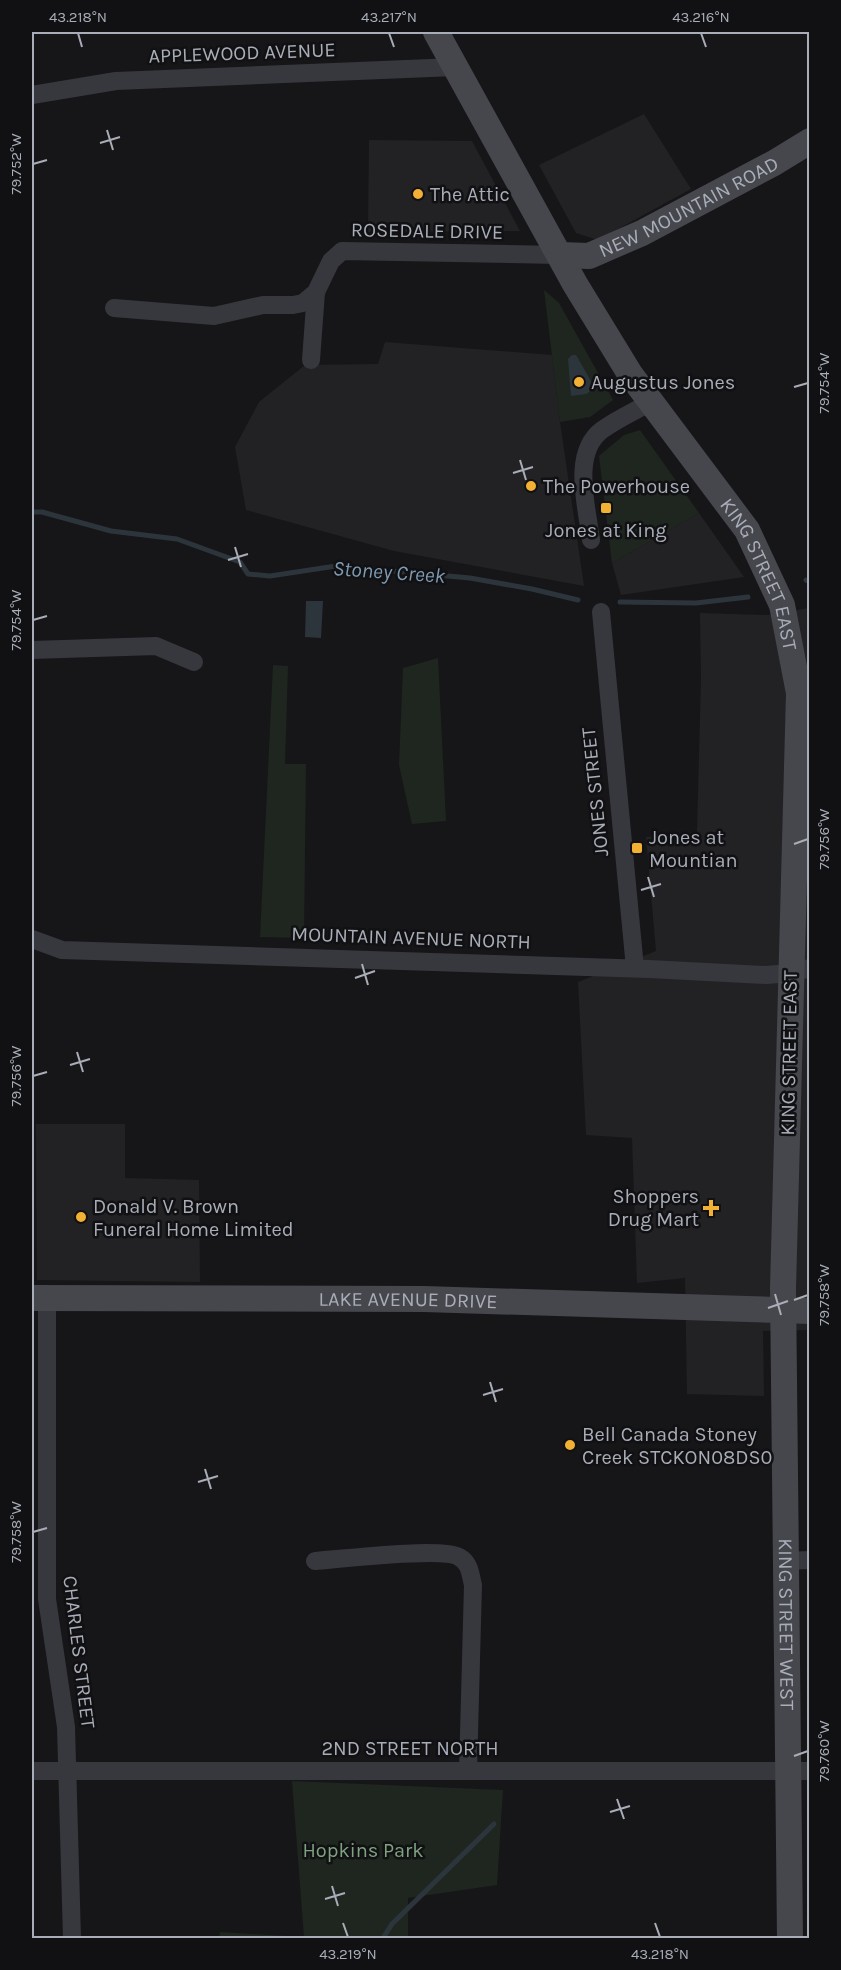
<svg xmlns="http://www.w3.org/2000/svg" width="841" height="1970" font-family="Karla,sans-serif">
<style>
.built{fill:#222225}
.green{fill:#1e261f}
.water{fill:#2c353c}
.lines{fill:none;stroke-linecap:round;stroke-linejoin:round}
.stream{stroke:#2c353c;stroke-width:5}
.street{stroke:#37383d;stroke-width:18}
.secondary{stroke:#45474d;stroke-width:26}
.ticks{fill:none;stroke:#a8adb8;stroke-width:2}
.poi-dot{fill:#f2b134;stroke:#111113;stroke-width:2}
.labels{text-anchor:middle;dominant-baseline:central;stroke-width:5;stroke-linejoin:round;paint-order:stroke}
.street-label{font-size:20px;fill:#a8adb8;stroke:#111113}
.poi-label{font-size:20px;fill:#a8adb8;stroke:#111113;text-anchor:start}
.park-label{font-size:20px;fill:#7fa381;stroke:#111113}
.water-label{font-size:21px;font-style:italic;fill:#7f9bb3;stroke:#111113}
.neatline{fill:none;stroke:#a8adb8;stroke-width:2}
.ticks-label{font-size:15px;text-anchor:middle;fill:#a8adb8}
</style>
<rect width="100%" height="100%" fill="#161618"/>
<g class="built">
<path d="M 644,114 L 691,189 L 598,240 L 576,233 L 539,165 Z"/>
<path d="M 369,140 L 472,141 L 520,231 L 368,232 Z"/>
<path d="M 385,342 L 552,355 L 560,422 L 584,586 L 394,551 L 246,510 L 235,447 L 259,402 L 305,365 L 378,364 Z"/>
<path d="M 699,513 L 744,577 L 621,595 L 612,563 Z"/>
<path d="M 809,608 L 809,1330 L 763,1331 L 764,1396 L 687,1394 L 685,1278 L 637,1283 L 632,1138 L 586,1135 L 578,982 L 656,951 L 646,837 L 697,832 L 701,678 L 700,613 L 768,615 Z"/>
<path d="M 36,1124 L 125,1124 L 125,1178 L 199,1180 L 200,1282 L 37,1280 Z"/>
</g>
<g class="green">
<path d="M 544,290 L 559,303 L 613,400 L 590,417 L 560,422 Z"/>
<path d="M 640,430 L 699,513 L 612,563 L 599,456 L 624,435 Z"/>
<path d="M 438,658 L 446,821 L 412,824 L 399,765 L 403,668 Z"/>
<path d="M 273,665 L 288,666 L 285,764 L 306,764 L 304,938 L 260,937 Z"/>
<path d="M 292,1781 L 503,1790 L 497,1885 L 408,1898 L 408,1938 L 219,1938 L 220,1932 L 304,1937 Z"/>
</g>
<g class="water">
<path d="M 572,355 L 576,355 L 595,388 L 586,394 L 571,396 L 568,359 Z"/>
<path d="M 306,601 L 323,601 L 321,638 L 305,637 Z"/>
</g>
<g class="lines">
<g class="stream">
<path d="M 32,512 L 42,512 L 111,531 L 177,539 L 240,562 L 248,574 L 270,576 L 336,566 L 470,578 L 532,589 L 578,600"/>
<path d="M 806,580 L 810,582"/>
<path d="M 620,602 L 696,603 L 748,597"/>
<path d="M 383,1938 L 392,1924 L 494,1824"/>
</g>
<g class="street">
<path d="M 32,95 L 116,81 L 455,67"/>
<path d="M 114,308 L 214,316 L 263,305 L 293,305 L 303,303 L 316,292 L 331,261 L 342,251 L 560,255"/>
<path d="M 311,360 L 316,292"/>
<path d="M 591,540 C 587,507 571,453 602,430 C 617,419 635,411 651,402"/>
<path d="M 601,612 L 635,968"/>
<path d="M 32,650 L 156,646 L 194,662"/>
<path d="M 32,939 L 62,950 L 649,969 L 766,975 L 791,973 L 810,968"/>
<path d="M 47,1298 L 47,1599 L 66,1727 L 72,1938"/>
<path d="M 315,1561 C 341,1559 442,1547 459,1557 C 470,1563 470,1573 473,1585 L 468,1771"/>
<path d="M 785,1561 L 810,1560"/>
<path d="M 32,1771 L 810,1771"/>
</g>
<g class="secondary">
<path id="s1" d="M 436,32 L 575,284 L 630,374 L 747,530 L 782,605 L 799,693 L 783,1288 L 790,1938"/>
<path id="s2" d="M 560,255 L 589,256 L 642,233 L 774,163 L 810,141"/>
<path id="s3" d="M 32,1298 L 424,1299 L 810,1311"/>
</g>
</g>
<path class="ticks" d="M 78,33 L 82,47M 389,33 L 394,47M 701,33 L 706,47M 107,130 L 113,150M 100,143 L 120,137M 33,164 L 47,160M 794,387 L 808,383M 520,460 L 526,480M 513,473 L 533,467M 235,547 L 241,567M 228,560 L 248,554M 33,620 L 47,616M 794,844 L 808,839M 648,877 L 654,897M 641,890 L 661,884M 362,964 L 368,985M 355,978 L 375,971M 77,1052 L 83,1072M 70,1065 L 90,1059M 33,1076 L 47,1072M 775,1294 L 781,1315M 794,1300 L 808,1295M 768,1308 L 788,1301M 490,1382 L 496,1402M 483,1395 L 503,1389M 205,1469 L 211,1489M 198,1482 L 218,1476M 33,1532 L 47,1528M 794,1756 L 808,1751M 617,1799 L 624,1819M 610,1812 L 630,1806M 332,1886 L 338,1906M 325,1899 L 345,1893M 343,1923 L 348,1937M 655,1923 L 660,1937"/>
<g class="poi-dot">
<circle cx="418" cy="194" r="6"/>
<circle cx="579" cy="382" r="6"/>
<circle cx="531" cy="486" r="6"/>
<rect x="600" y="502" width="12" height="12" rx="3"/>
<rect x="631" y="842" width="12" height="12" rx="3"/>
<path d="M708 1199h6v6h6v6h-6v6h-6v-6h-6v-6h6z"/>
<circle cx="81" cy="1217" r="6"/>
<circle cx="570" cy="1445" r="6"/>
</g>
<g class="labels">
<g class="street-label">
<text transform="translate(242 53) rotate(-2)">APPLEWOOD AVENUE</text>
<text stroke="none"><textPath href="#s2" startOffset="140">NEW MOUNTAIN ROAD</textPath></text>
<text transform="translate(427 231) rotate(1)">ROSEDALE DRIVE</text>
<text stroke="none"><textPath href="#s1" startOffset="634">KING STREET EAST</textPath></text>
<text transform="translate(595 792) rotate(-96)">JONES STREET</text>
<text transform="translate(411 938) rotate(2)">MOUNTAIN AVENUE NORTH</text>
<text transform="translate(789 1053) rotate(-89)">KING STREET EAST</text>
<text stroke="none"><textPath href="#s3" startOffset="376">LAKE AVENUE DRIVE</textPath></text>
<text stroke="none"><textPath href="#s1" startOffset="1692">KING STREET WEST</textPath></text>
<text transform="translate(79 1652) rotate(83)">CHARLES STREET</text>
<text x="410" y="1748">2ND STREET NORTH</text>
</g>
<g class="poi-label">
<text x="430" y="194">The Attic</text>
<text x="591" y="382">Augustus Jones</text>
<text x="543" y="486">The Powerhouse</text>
<text x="606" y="530" text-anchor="middle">Jones at King</text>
<text x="649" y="837">Jones at<tspan x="649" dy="23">Mountian</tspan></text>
<text x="699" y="1196" text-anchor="end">Shoppers<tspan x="699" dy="23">Drug Mart</tspan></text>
<text x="93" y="1206">Donald V. Brown<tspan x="93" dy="23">Funeral Home Limited</tspan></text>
<text x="582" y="1434">Bell Canada Stoney<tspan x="582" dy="23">Creek STCKON08DS0</tspan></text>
</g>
<g class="park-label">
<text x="363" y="1850">Hopkins Park</text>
</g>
<g class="water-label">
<text transform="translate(389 572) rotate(4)">Stoney Creek</text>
</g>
</g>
<rect width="841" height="1970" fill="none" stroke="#111113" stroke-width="66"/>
<rect x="33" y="33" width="775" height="1904" class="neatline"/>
<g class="ticks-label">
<text x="78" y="22">43.218°N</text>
<text x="389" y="22">43.217°N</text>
<text x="701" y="22">43.216°N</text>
<text transform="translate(16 164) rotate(-90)" y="5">79.752°W</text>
<text transform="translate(824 383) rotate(-90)" y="5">79.754°W</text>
<text transform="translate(16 620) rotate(-90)" y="5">79.754°W</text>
<text transform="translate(824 839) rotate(-90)" y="5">79.756°W</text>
<text transform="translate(16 1076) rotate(-90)" y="5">79.756°W</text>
<text transform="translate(824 1295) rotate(-90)" y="5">79.758°W</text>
<text transform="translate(16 1532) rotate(-90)" y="5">79.758°W</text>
<text transform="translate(824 1751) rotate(-90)" y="5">79.760°W</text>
<text x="348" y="1959">43.219°N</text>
<text x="660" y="1959">43.218°N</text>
</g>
</svg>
